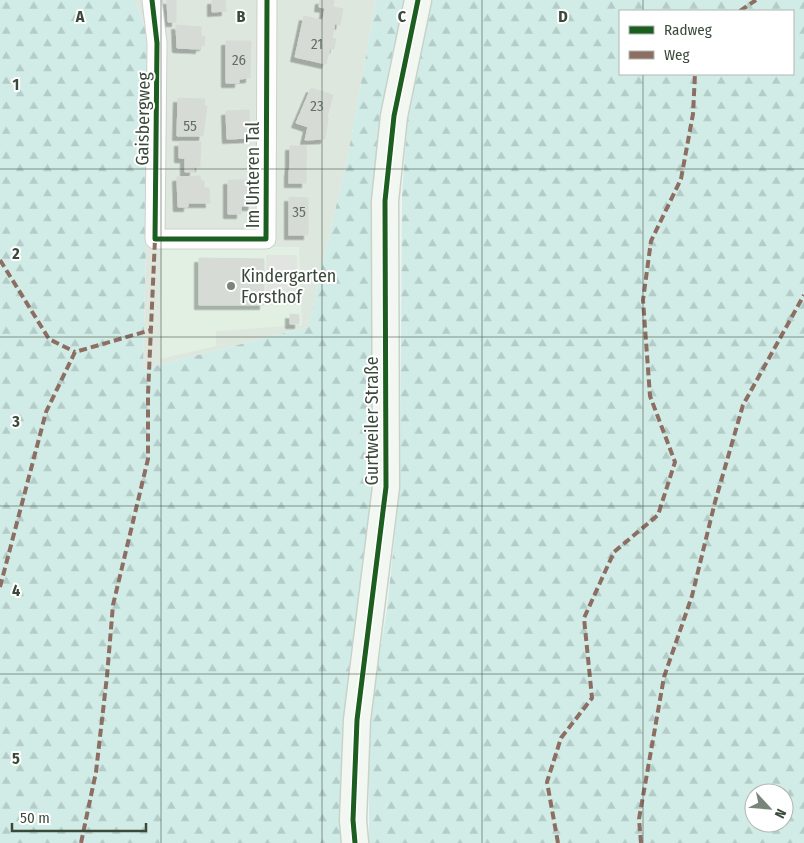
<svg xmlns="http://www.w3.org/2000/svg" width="804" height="843" font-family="'Fira Sans Condensed',sans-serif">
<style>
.residential{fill:#dde7de}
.education{fill:#e2f0e3}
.forest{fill:url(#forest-firs);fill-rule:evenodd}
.parking{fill:#e0e5e0}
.building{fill:#d6dbd6;stroke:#d5dbd5;filter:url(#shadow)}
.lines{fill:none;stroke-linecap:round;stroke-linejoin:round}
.street-casing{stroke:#ccd1cc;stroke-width:21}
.secondary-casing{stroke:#c7d3c9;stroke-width:29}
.street{stroke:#fdfdfd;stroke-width:19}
.secondary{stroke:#f2f7f2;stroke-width:26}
.quiet{stroke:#8d6e63;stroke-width:4;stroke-dasharray:8 4;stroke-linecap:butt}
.cycleway-casing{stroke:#fff;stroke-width:8}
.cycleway{stroke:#1b5e20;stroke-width:5}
.grid{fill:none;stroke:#3a4a3a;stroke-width:1;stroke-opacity:0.55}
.poi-dot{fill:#798579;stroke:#fff;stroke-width:2}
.labels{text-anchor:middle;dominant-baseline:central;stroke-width:4;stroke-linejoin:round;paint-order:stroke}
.number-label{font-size:15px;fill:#627062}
.street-label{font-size:18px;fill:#3a4a3a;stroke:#fff}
.poi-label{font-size:18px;fill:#3a4a3a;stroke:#fff;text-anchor:start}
.grid-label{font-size:16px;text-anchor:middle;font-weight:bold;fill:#3a4a3a;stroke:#fff;stroke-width:4;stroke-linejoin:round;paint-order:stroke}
</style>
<defs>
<pattern id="forest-firs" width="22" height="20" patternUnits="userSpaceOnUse" patternTransform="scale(1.25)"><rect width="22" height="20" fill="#d1ece7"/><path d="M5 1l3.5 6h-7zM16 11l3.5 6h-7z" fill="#b4ccc7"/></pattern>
<filter id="shadow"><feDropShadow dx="-4.5" dy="4.5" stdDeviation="0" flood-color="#0004"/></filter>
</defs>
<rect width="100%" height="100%" fill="#eff3ef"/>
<path class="residential" d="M 135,0 L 376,0 L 348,155 L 308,327 L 143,369 L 151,44 Z"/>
<path class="education" d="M 162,246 L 299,247 L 302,325 L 216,331 L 216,346 L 160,359 Z"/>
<g class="forest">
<path d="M 0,0 L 135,0 L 151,44 L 143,369 L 308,327 L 348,155 L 376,0 L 409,0 L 379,488 L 345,843 L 0,843 Z"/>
<path d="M 430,0 L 804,0 L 804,843 L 369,843 L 369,719 L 387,609 L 400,487 L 402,195 L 408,111 ZM 620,11 L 793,11 L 793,74 L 620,74 ZM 754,793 L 784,793 L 784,823 L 754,823 Z"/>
</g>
<rect class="parking" x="266" y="255" width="31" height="50"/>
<g class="building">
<path d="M 167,0 L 176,0 L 176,22 L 168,22 Z"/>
<path d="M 212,0 L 225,0 L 226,11 L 212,12 Z"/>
<path d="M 320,0 L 334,0 L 333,7 L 343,9 L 340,25 L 323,20 L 325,8 L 319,7 Z"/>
<path d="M 304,16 L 335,23 L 332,38 L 336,39 L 334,49 L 330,48 L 326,64 L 295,57 Z"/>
<path d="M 176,25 L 201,27 L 201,36 L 205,37 L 204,46 L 200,46 L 200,49 L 177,48 Z"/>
<path d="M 226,41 L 251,41 L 250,78 L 239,79 L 239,83 L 226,83 Z"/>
<path d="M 311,88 L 333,95 L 327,117 L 328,119 L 325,139 L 305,140 L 308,127 L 296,123 Z"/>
<path d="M 178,98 L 205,99 L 204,106 L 207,106 L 203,136 L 177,136 Z"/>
<path d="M 249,110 L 250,138 L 227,139 L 226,111 Z"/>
<path d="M 179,142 L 201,142 L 200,159 L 179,158 Z"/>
<path d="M 290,146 L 306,146 L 307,155 L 290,155 Z"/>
<path d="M 290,155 L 307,155 L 306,164 L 290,164 Z"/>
<path d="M 185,159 L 200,159 L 200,167 L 194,167 L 194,172 L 185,172 Z"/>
<path d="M 290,164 L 306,164 L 306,173 L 289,173 Z"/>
<rect x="289" y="173" width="17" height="10"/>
<path d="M 200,176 L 201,181 L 204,181 L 204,188 L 209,188 L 210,203 L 188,203 L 188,207 L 178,207 L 177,177 Z"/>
<path d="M 228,180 L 252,180 L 252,185 L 255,185 L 252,206 L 241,206 L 241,214 L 228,214 Z"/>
<path d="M 289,197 L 308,198 L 308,207 L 289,207 Z"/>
<path d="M 289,207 L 308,207 L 308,217 L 289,216 Z"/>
<path d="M 289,216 L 308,217 L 308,225 L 289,225 Z"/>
<rect x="289" y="225" width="19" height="10"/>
<path d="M 199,258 L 264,259 L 264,305 L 199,305 Z"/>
<path d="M 290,314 L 299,315 L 299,324 L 290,324 Z"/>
</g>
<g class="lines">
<defs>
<path id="street" d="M 152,0 L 157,43 L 155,239 L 266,239 L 267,0"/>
<path id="secondary" d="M 355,843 L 353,820 L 357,720 L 386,487 L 385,201 L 394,116 L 418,0"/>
</defs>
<use href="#street" class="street-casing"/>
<use href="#secondary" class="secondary-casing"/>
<use href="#street" class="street"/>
<use href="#secondary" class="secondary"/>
<g class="quiet">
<path d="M 740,11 L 756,0"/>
<path d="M 0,260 L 49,339 L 75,352"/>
<path d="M 0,587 L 46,412 L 75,352 L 151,330"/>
<path d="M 81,843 L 96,772 L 107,676 L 113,605 L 148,459 L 148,394 L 155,239"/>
<path d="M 558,843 L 547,782 L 561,738 L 592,698 L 584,618 L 614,552 L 658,515 L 675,462 L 650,396 L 643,300 L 651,241 L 681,179 L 693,114 L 695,74"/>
<path d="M 641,843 L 639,819 L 664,677 L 692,596 L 715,502 L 743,405 L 804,295"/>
</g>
<defs>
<g id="cycleway">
<path d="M 152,0 L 157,43 L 155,239 L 266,239 L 267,0"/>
<path d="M 355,843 L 353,820 L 357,720 L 386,487 L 385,201 L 394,116 L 418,0"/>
</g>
</defs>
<use href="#cycleway" class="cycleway-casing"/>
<use href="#cycleway" class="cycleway"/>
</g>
<path class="grid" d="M 161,0 L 161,843M 322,0 L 322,843M 482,0 L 482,843M 643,0 L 643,11M 643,74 L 643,843M 0,169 L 804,169M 0,337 L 804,337M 0,506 L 804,506M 0,674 L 804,674"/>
<circle class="poi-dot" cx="231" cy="286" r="5"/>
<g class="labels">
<g class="number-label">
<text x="317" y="44">21</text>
<text x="239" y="60">26</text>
<text x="317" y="106">23</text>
<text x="190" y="126">55</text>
<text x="299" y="212">35</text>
</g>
<g class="street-label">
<text transform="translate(143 119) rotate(-89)">Gaisbergweg</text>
<text transform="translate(253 175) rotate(-90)">Im Unteren Tal</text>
<text transform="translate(372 421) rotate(-90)">Gurtweiler Straße</text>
</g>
<g class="poi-label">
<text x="241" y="276">Kindergarten<tspan x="241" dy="21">Forsthof</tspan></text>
</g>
</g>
<g class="grid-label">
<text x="80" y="22">A</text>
<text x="241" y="22">B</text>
<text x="402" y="22">C</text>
<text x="563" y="22">D</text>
<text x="16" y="90">1</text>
<text x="16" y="259">2</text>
<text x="16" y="427">3</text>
<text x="16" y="596">4</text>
<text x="16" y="764">5</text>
</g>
<rect x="619" y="10" width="175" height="65" fill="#ffffff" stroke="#b0b7b0"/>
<rect x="629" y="26" width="25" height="8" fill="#1b5e20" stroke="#b0b7b0"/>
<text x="664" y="35" font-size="15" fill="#3a4a3a">Radweg</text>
<rect x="629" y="51" width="25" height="8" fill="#8d6e63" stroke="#b0b7b0"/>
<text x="664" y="60" font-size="15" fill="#3a4a3a">Weg</text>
<g transform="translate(769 808) rotate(116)"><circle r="24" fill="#ffffff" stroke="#b0b7b0"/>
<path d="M0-4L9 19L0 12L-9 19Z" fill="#798579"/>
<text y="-8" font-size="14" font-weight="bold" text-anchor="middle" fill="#3a4a3a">N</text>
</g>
<path d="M12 823v8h134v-8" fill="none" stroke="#3a4a3a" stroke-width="2.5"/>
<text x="20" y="823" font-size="15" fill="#3a4a3a" stroke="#ffffff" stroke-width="4" paint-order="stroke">50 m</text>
</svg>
